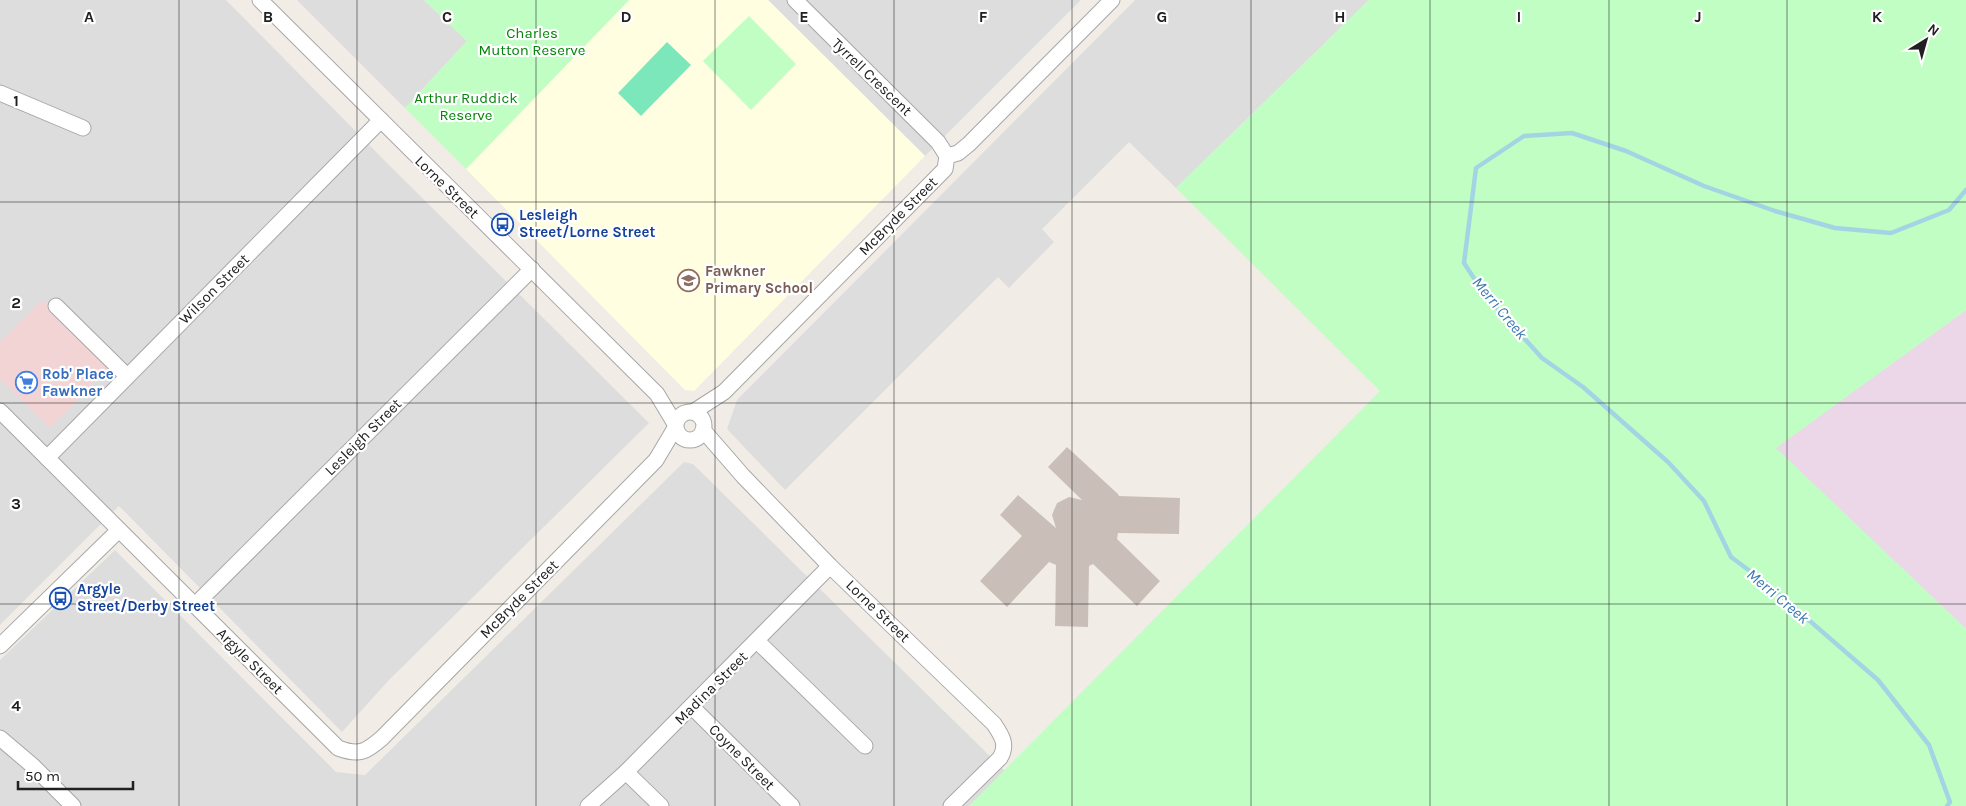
<svg xmlns="http://www.w3.org/2000/svg" width="1966" height="806" font-family="Karla,sans-serif">
<style>
.residential{fill:#dedddd}
.commercial{fill:#f3d4d4}
.industrial{fill:#ebd7e8}
.education{fill:#fffee1}
.park{fill:#c0fec4}
.pitch{fill:#7de7bc}
.lines{fill:none;stroke-linecap:round;stroke-linejoin:round}
.stream{stroke:#a2d5e3;stroke-width:4.5}
.building{fill:#cabfb8}
.minor-casing{stroke:#a7a7a7;stroke-width:17}
.minor{stroke:#fff;stroke-width:15}
.grid{fill:none;stroke:#202020;stroke-width:1;stroke-opacity:0.55}
.labels{text-anchor:middle;dominant-baseline:central;stroke-width:4.5;stroke-linejoin:round;paint-order:stroke}
.park-label{font-size:15px;fill:#02850a;stroke:#fff}
.street-label{font-size:15px;fill:#202020;stroke:#fff}
.transit-label{font-size:15px;font-weight:bold;fill:#164399;stroke:#fff;text-anchor:start}
.education-label{font-size:15px;font-weight:bold;fill:#785e54;stroke:#fff;text-anchor:start}
.shop-label{font-size:15px;font-weight:bold;fill:#366cbe;stroke:#fff;text-anchor:start}
.water-label{font-size:16px;font-style:italic;fill:#407ab2;stroke:#fff}
.grid-label{font-size:16px;text-anchor:middle;font-weight:bold;fill:#202020;stroke:#fff;stroke-width:4.5;stroke-linejoin:round;paint-order:stroke}
</style>
<rect width="100%" height="100%" fill="#f1ede6"/>
<g class="residential">
<path d="M 0,0 L 226,0 L 389,165 L 649,423 L 389,680 L 342,732 L 119,506 L 0,625 Z"/>
<path d="M 297,0 L 424,0 L 467,41 L 405,108 Z"/>
<path d="M 768,0 L 1081,0 L 925,156 Z"/>
<path d="M 1135,0 L 1369,0 L 1176,188 L 1129,142 L 1042,229 L 1054,242 L 1009,288 L 998,277 L 785,490 L 727,429 L 737,400 Z"/>
<path d="M 684,462 L 693,464 L 1005,771 L 969,806 L 0,806 L 0,660 L 115,550 L 336,772 L 365,775 Z"/>
</g>
<path class="commercial" d="M 42,300 L 110,367 L 50,428 L 0,379 L 0,342 Z"/>
<path class="industrial" d="M 1966,310 L 1966,629 L 1775,448 Z"/>
<path class="education" d="M 629,0 L 768,0 L 925,156 L 694,391 L 685,390 L 466,169 Z"/>
<g class="park">
<path d="M 424,0 L 629,0 L 466,169 L 405,108 L 467,41 Z"/>
<path d="M 1369,0 L 1966,0 L 1966,310 L 1776,448 L 1966,629 L 1966,806 L 969,806 L 1380,391 L 1176,188 Z"/>
<path d="M 749,16 L 796,64 L 751,110 L 703,61 Z"/>
</g>
<path class="pitch" d="M 667,42 L 691,65 L 641,116 L 618,93 Z"/>
<g class="lines">
<path class="stream" d="M 1947,806 L 1950,802 L 1929,745 L 1878,680 L 1766,583 L 1731,557 L 1704,501 L 1668,462 L 1583,387 L 1542,358 L 1485,295 L 1464,263 L 1476,168 L 1524,136 L 1572,133 L 1626,151 L 1704,186 L 1775,211 L 1835,228 L 1891,233 L 1949,210 L 1966,190"/>
</g>
<path class="building" d="M 1067,447 L 1118,494 L 1119,496 L 1180,498 L 1179,534 L 1118,533 L 1117,539 L 1160,581 L 1137,606 L 1093,564 L 1089,566 L 1088,627 L 1055,626 L 1056,565 L 1049,562 L 1007,607 L 980,581 L 1022,536 L 1000,515 L 1018,495 L 1056,528 L 1052,515 L 1057,503 L 1069,497 L 1082,500 L 1048,467 Z"/>
<g class="lines">
<defs>
<g id="minor">
<path d="M 260,0 L 657,394 L 675,424"/>
<path d="M 795,0 L 938,142 L 947,156"/>
<path d="M 0,93 L 83,128"/>
<path d="M 56,306 L 127,376"/>
<path d="M 0,411 L 338,748 C 359,756 366,752 382,738 L 656,460 L 675,428"/>
<circle cx="690" cy="426" r="14"/>
<path d="M 693,412 L 724,392 L 945,169 L 947,156 L 958,153 L 969,144 L 1112,0"/>
<path d="M 703,430 L 743,476 L 830,566 L 994,724 C 1002,736 1008,745 1000,758 L 951,806"/>
<path d="M 47,458 L 381,120"/>
<path d="M 195,605 L 532,269"/>
<path d="M 757,641 L 865,746"/>
<path d="M 0,646 L 119,530"/>
<path d="M 692,707 L 792,806"/>
<path d="M 0,738 L 33,766 L 73,806"/>
<path d="M 626,772 L 661,806"/>
<path d="M 588,806 L 626,772 L 830,566"/>
</g>
</defs>
<use href="#minor" class="minor-casing"/>
<use href="#minor" class="minor"/>
</g>
<path class="grid" d="M 179,0 L 179,806M 357,0 L 357,806M 536,0 L 536,806M 715,0 L 715,806M 894,0 L 894,806M 1072,0 L 1072,806M 1251,0 L 1251,806M 1430,0 L 1430,806M 1609,0 L 1609,806M 1787,0 L 1787,806M 0,202 L 1966,202M 0,403 L 1966,403M 0,604 L 1966,604"/>
<defs>
<symbol id="bus-ring" viewBox="-11 -11 22 22"><circle r="9.5" fill="#fff" stroke="#1a4fb4" stroke-width="1.5"/><path d="M-5-6H5V4H4V6H2V4H-2V6H-4V4H-5ZM-3.5-4V0h7V-4ZM-3.5 1.2v1.5H-2V1.2ZM2 1.2v1.5H3.5V1.2Z" fill="#1a4fb4"/></symbol>
<symbol id="school-ring" viewBox="-11 -11 22 22"><circle r="9.5" fill="#fff" stroke="#8d6e63" stroke-width="1.5"/><path d="M0-5L7-2L0 1L-7-2ZM-4 1L0 2.5L4 1V4Q0 6-4 4Z" fill="#8d6e63"/></symbol>
<symbol id="supermarket-ring" viewBox="-11 -11 22 22"><circle r="9.5" fill="#fff" stroke="#3f7fe0" stroke-width="1.5"/><path d="M-6-5.5h2.5l.6 2H6L4.5 2H-2.5L-4.4-4H-6ZM-1.5 3.2a1.3 1.3 0 1 0 .1 0ZM3 3.2a1.3 1.3 0 1 0 .1 0Z" fill="#3f7fe0"/></symbol>
</defs>
<g fill-rule="evenodd">
<use href="#bus-ring" x="490" y="212" width="25" height="25"/>
<use href="#school-ring" x="676" y="268" width="25" height="25"/>
<use href="#supermarket-ring" x="14" y="370" width="25" height="25"/>
<use href="#bus-ring" x="48" y="586" width="25" height="25"/>
</g>
<g class="labels">
<g class="park-label">
<text x="532" y="33">Charles<tspan x="532" dy="17">Mutton Reserve</tspan></text>
<text x="466" y="98">Arthur Ruddick<tspan x="466" dy="17">Reserve</tspan></text>
</g>
<g class="street-label">
<text transform="translate(872 77) rotate(44)">Tyrrell Crescent</text>
<text transform="translate(447 187) rotate(44)">Lorne Street</text>
<text transform="translate(898 216) rotate(-45)">McBryde Street</text>
<text transform="translate(214 289) rotate(-45)">Wilson Street</text>
<text transform="translate(363 437) rotate(-45)">Lesleigh Street</text>
<text transform="translate(519 599) rotate(-45)">McBryde Street</text>
<text transform="translate(878 611) rotate(44)">Lorne Street</text>
<text transform="translate(250 661) rotate(45)">Argyle Street</text>
<text transform="translate(711 688) rotate(-45)">Madina Street</text>
<text transform="translate(742 757) rotate(45)">Coyne Street</text>
</g>
<g class="transit-label">
<text x="519" y="215">Lesleigh<tspan x="519" dy="17">Street/Lorne Street</tspan></text>
<text x="77" y="589">Argyle<tspan x="77" dy="17">Street/Derby Street</tspan></text>
</g>
<g class="education-label">
<text x="705" y="271">Fawkner<tspan x="705" dy="17">Primary School</tspan></text>
</g>
<g class="shop-label">
<text x="42" y="374">Rob' Place<tspan x="42" dy="17">Fawkner</tspan></text>
</g>
<g class="water-label">
<text transform="translate(1500 308) rotate(50)">Merri Creek</text>
<text transform="translate(1778 596) rotate(40)">Merri Creek</text>
</g>
</g>
<g class="grid-label">
<text x="89" y="22">A</text>
<text x="268" y="22">B</text>
<text x="447" y="22">C</text>
<text x="626" y="22">D</text>
<text x="804" y="22">E</text>
<text x="983" y="22">F</text>
<text x="1162" y="22">G</text>
<text x="1340" y="22">H</text>
<text x="1519" y="22">I</text>
<text x="1698" y="22">J</text>
<text x="1877" y="22">K</text>
<text x="16" y="106">1</text>
<text x="16" y="308">2</text>
<text x="16" y="509">3</text>
<text x="16" y="711">4</text>
</g>
<g transform="translate(1926 40) rotate(37)" stroke="#ffffff" stroke-width="4" paint-order="stroke">
<path d="M0-4L9 19L0 12L-9 19Z" fill="#202020"/>
<text y="-8" font-size="14" font-weight="bold" text-anchor="middle" fill="#202020">N</text>
</g>
<path d="M18 781v8h115v-8" fill="none" stroke="#202020" stroke-width="2.5"/>
<text x="25" y="781" font-size="15" fill="#202020" stroke="#ffffff" stroke-width="4" paint-order="stroke">50 m</text>
</svg>
